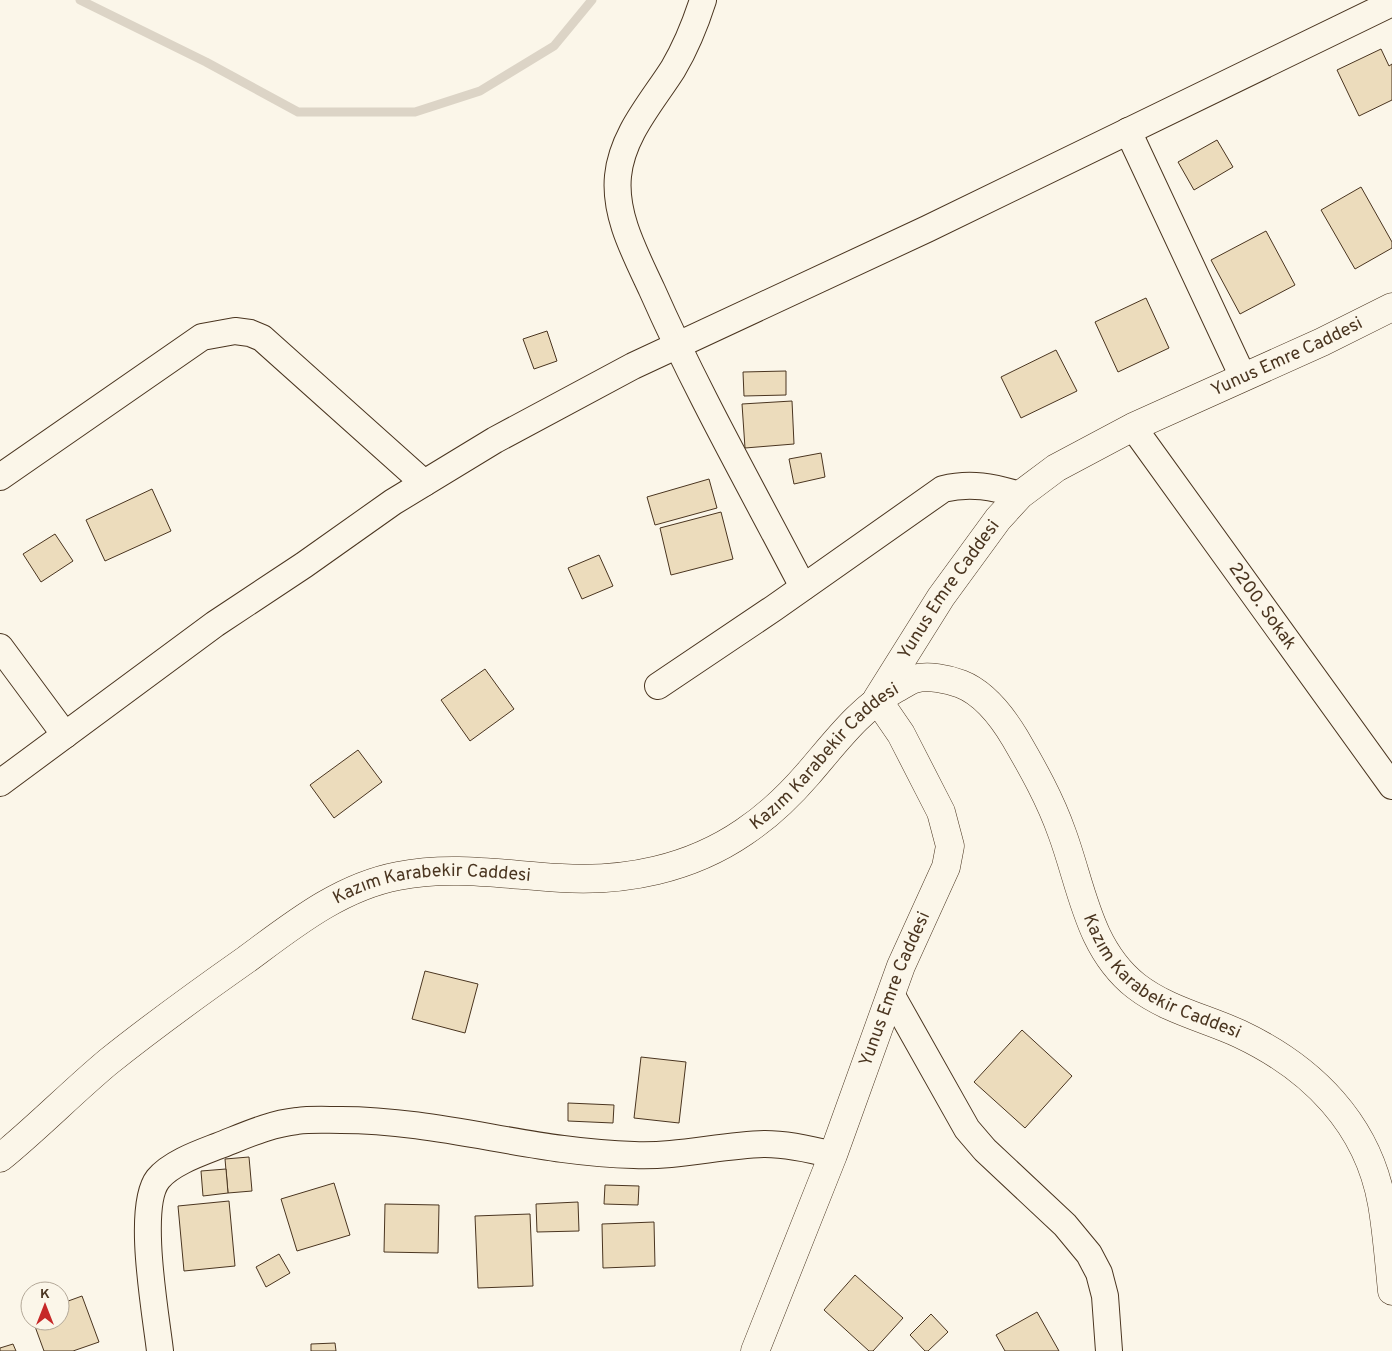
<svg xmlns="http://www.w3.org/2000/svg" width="1392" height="1351" font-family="Overpass,sans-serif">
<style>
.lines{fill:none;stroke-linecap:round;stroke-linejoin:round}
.stream{stroke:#dcd4c6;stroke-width:9}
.building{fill:#ecdcbc;stroke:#4a3520}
.street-casing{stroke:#4a3520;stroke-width:28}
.secondary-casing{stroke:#4a3520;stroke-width:29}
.street{stroke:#fbf6e9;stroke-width:26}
.secondary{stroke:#fbf6e9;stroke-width:28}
.labels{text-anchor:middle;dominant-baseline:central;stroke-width:4;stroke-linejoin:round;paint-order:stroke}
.street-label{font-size:18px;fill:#4a3520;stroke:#fbf6e9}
</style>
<rect width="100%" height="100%" fill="#fbf6e9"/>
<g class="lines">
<path class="stream" d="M 80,0 L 206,62 L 298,112 L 415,112 L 480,91 L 554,46 L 592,0"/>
</g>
<g class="building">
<path d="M 1381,49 L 1389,66 L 1392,64 L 1392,100 L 1359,116 L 1337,70 Z"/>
<path d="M 1217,140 L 1233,167 L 1194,190 L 1178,162 Z"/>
<path d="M 1361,187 L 1392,242 L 1392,248 L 1355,269 L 1321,210 Z"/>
<path d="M 1266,231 L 1295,285 L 1240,314 L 1211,260 Z"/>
<path d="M 1146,298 L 1169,348 L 1118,372 L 1095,322 Z"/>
<path d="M 547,331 L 557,361 L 534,369 L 523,339 Z"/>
<path d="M 1056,350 L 1077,391 L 1021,418 L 1001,377 Z"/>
<path d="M 786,371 L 786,395 L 744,396 L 743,372 Z"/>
<path d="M 792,401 L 794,444 L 745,448 L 742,404 Z"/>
<path d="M 821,453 L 825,477 L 794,484 L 789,459 Z"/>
<path d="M 709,479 L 717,508 L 655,525 L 647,497 Z"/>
<path d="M 152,489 L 171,531 L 105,561 L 86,520 Z"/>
<path d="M 721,512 L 733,559 L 671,575 L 660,528 Z"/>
<path d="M 55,534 L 73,561 L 41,582 L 23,554 Z"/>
<path d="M 599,555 L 613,586 L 582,599 L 568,568 Z"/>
<path d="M 485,669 L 514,709 L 470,741 L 441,700 Z"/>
<path d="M 358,750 L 382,782 L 334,818 L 310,785 Z"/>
<path d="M 425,971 L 478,984 L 465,1033 L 412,1019 Z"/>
<path d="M 1022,1030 L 1072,1076 L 1025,1128 L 974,1082 Z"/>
<path d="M 641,1057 L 686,1062 L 679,1123 L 634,1118 Z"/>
<path d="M 568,1103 L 614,1105 L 613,1123 L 568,1121 Z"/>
<path d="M 249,1157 L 252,1191 L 228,1193 L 225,1159 Z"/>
<path d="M 226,1169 L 228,1193 L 203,1196 L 201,1171 Z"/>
<path d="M 334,1183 L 350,1235 L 297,1251 L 281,1199 Z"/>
<path d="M 605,1185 L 639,1186 L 638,1205 L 604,1204 Z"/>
<path d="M 229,1201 L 235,1266 L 184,1271 L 178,1206 Z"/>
<path d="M 578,1202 L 579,1231 L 537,1232 L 536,1204 Z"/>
<path d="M 385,1204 L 439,1205 L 438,1253 L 384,1252 Z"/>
<path d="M 530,1214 L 533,1286 L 478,1288 L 475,1216 Z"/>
<path d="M 654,1222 L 655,1266 L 603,1268 L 602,1224 Z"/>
<path d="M 279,1254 L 290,1273 L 266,1287 L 256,1267 Z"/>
<path d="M 855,1275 L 903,1318 L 873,1351 L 869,1351 L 824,1310 Z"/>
<path d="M 82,1296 L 99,1342 L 73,1351 L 44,1351 L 33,1321 L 60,1321 L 60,1304 Z"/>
<path d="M 1037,1312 L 1059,1351 L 1005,1351 L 996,1335 Z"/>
<path d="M 931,1314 L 948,1332 L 928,1351 L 925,1351 L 910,1335 Z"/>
<path d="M 335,1343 L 336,1351 L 311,1351 L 311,1344 Z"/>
<path d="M 13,1344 L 16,1351 L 0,1351 L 0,1348 Z"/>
</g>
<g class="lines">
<defs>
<g id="street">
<path d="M 703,0 C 695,25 686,47 673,69 C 652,102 622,135 618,176 C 614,216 636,255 652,290 C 697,392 752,489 803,587"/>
<path d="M 1128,131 L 1243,377"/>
<path id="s1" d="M 1133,427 L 1392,786"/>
<path d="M 0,477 L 202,337 L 235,331 L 250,333 L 262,338 L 424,483"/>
<path d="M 0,647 L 65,735"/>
<path d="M 658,686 L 774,608 L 943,489 C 971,482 993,487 1020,495"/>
<path d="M 0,783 L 215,624 L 304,565 L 393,502 L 495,440 L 633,366 L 927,229 L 1392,3"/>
<path d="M 891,994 L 967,1129 L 985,1150 L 1065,1225 L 1089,1254 L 1099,1273 L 1105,1296 L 1109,1351"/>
<path d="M 160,1351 C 156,1315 136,1207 158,1179 C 171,1163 200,1153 218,1146 C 244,1136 269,1124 297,1121 C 311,1119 326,1120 341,1120 C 440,1120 535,1153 634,1155 C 678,1157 721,1145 765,1144 C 788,1144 810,1149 833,1155"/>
</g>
<g id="secondary">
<path id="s2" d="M 0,1158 C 37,1128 71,1093 108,1062 C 153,1026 200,992 247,959 C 293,925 340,887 398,876 C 452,865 506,875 561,878 C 625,882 690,869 744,832 C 768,816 789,796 808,774 C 835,743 860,708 897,688 C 899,687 912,679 914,679 C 928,675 948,679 961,684 C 984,693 1003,718 1015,738 C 1033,769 1050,799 1062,833 C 1082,887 1088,948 1136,986 C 1167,1010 1205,1018 1240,1034 C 1312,1068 1368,1124 1382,1204 C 1387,1233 1389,1262 1392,1291"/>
<path id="s3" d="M 755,1351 L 833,1155 L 901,966 L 946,867 L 950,846 L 941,812 L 901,734 L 877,699 L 941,597 L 998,519 L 1020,495 L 1056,468 L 1133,427 L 1322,342 L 1392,307"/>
</g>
</defs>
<use href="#street" class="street-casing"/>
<use href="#secondary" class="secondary-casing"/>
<use href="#street" class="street"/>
<use href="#secondary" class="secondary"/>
</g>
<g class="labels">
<g class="street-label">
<text stroke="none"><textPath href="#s3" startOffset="1258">Yunus Emre Caddesi</textPath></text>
<text stroke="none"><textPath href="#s3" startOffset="838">Yunus Emre Caddesi</textPath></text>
<text stroke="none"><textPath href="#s1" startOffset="221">2200. Sokak</textPath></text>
<text stroke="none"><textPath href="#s2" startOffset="958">Kazım Karabekir Caddesi</textPath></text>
<text stroke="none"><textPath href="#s2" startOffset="524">Kazım Karabekir Caddesi</textPath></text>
<text stroke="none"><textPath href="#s2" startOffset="1496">Kazım Karabekir Caddesi</textPath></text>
<text stroke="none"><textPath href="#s3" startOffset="388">Yunus Emre Caddesi</textPath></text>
</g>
</g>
<g transform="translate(45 1306)"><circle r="24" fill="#fbf6e9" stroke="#b4a999"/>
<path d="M0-4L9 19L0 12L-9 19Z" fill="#c62828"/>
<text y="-8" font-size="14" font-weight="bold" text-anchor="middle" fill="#4a3520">K</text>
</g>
</svg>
